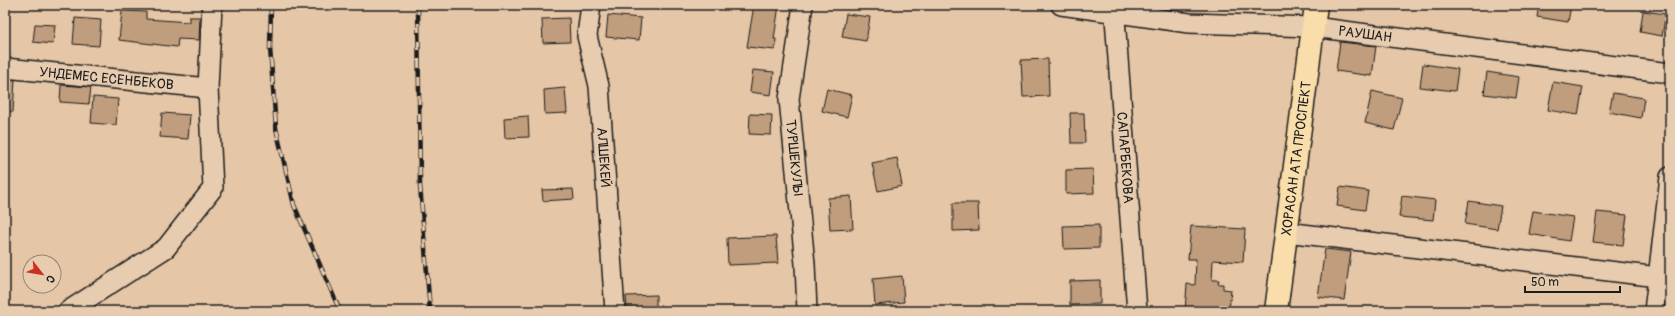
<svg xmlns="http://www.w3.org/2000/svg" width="1675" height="316" font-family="Pangolin,sans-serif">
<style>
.building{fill:#c09e7d;stroke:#1c1c1c}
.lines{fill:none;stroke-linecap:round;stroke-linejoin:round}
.minor-casing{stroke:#1c1c1c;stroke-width:22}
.major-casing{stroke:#1c1c1c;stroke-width:25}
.minor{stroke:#e7ccaf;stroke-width:19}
.major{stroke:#f9deab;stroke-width:22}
.rail-casing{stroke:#1c1c1c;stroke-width:4.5}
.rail{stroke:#e7ccaf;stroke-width:3;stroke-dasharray:9;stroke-linecap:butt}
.labels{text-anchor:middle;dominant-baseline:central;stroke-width:3;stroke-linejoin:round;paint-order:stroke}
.street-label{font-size:14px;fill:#1c1c1c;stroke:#e7ccaf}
</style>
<rect width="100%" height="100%" fill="#e5c6a6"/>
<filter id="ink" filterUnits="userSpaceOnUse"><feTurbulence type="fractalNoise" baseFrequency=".025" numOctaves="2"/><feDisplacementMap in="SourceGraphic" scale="8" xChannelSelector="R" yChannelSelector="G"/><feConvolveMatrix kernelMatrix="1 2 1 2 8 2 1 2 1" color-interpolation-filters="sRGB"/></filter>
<g filter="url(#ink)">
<g class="building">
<path d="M 754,5 L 779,5 L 774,39 L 776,39 L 775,50 L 747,47 Z"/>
<path d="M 1539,5 L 1571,5 L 1568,22 L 1537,17 Z"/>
<path d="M 122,11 L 146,12 L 146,19 L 189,22 L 189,17 L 200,17 L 199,40 L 178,39 L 177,47 L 119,40 Z"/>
<path d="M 1643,11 L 1666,14 L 1662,36 L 1640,32 Z"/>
<path d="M 846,14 L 870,17 L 866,41 L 842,37 Z"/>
<path d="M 608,15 L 641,18 L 639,40 L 606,37 Z"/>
<path d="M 75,18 L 101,20 L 99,46 L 73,44 Z"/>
<path d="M 569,18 L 570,42 L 543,43 L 542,19 Z"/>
<path d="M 35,24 L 55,25 L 53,44 L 33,42 Z"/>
<path d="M 1340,42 L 1376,46 L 1372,76 L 1336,71 Z"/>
<path d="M 1048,59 L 1049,96 L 1023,97 L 1021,60 Z"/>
<path d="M 1423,64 L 1458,69 L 1455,91 L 1420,87 Z"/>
<path d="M 753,70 L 774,72 L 771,95 L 750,92 Z"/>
<path d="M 1487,72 L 1519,77 L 1516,98 L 1484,94 Z"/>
<path d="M 5,79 L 15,80 L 13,112 L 5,111 Z"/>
<path d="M 1553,82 L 1583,87 L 1578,115 L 1548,110 Z"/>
<path d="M 61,85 L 91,87 L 89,104 L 60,102 Z"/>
<path d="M 565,88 L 567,113 L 545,114 L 544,90 Z"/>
<path d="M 827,89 L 852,95 L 847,117 L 822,111 Z"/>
<path d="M 1372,91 L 1402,98 L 1394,130 L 1365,123 Z"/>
<path d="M 1613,93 L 1644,98 L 1641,118 L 1609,112 Z"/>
<path d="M 93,97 L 118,99 L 116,125 L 91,123 Z"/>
<path d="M 162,113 L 190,115 L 188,139 L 160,137 Z"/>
<path d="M 1070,113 L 1084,113 L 1085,143 L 1071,143 Z"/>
<path d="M 750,114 L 772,115 L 771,135 L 749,134 Z"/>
<path d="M 528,116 L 529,137 L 505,138 L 504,118 Z"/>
<path d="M 897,158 L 902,186 L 878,191 L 872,163 Z"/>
<path d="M 1093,169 L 1094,193 L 1066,194 L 1066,170 Z"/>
<path d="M 1340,187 L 1368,191 L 1365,210 L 1337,206 Z"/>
<path d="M 573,189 L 574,199 L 543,201 L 542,190 Z"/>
<path d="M 851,196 L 853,229 L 830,230 L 828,198 Z"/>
<path d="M 1402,196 L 1435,200 L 1433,220 L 1399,217 Z"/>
<path d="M 1469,201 L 1501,206 L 1497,229 L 1465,224 Z"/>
<path d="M 953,203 L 978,203 L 979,230 L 953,231 Z"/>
<path d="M 1533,211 L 1573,217 L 1569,241 L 1529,234 Z"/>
<path d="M 1597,212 L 1627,215 L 1623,245 L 1593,242 Z"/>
<path d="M 1099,225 L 1099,248 L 1064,249 L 1063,226 Z"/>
<path d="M 1191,226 L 1245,229 L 1243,262 L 1213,260 L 1212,280 L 1219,280 L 1218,284 L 1223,284 L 1223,289 L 1231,290 L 1229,311 L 1185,311 L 1187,284 L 1195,285 L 1196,259 L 1188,259 Z"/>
<path d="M 776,236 L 778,263 L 728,265 L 727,238 Z"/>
<path d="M 1325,249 L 1351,252 L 1344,300 L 1318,297 Z"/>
<path d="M 902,276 L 904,302 L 875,305 L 873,279 Z"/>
<path d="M 1100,280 L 1100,304 L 1070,305 L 1070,281 Z"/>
<path d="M 656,295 L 656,307 L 627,308 L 626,296 Z"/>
</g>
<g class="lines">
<defs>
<g id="minor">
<path id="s1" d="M 591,5 L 587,36 L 599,86 L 615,311"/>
<path id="s2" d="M 803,5 L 789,99 L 805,264 L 807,311"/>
<path id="s3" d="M 1061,5 L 1189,23 L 1313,27 L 1670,73"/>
<path id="s4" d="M 1114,5 L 1137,311"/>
<path id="s5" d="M 5,68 L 208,88"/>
<path d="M 1286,232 L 1658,277"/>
<path d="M 68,311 L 166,248 L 213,188 L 208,88 L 212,5"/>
<path d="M 1654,311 L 1670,177"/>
</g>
<g id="major">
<path id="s6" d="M 1276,311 L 1316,5"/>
</g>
</defs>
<use href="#minor" class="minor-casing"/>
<use href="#major" class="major-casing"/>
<use href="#minor" class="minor"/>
<use href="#major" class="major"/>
<defs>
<g id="rail">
<path d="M 271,5 L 270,48 L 276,128 L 294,205 L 340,311"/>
<path d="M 418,5 L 420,185 L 430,311"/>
</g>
</defs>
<use href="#rail" class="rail-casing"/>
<use href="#rail" class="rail"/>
</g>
</g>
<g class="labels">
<g class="street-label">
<text stroke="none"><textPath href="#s3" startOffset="306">РАУШАН</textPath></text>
<text stroke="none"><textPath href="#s5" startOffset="102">УНДЕМЕС ЕСЕНБЕКОВ</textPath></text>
<text stroke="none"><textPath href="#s1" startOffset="154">АЛШЕКЕЙ</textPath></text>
<text stroke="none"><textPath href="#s2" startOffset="154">ТУРШЕКУЛЫ</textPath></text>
<text stroke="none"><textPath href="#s4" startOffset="153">САПАРБЕКОВА</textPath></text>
<text stroke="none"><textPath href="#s6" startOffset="154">ХОРАСАН АТА ПРОСПЕКТ</textPath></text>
</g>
</g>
<rect width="1675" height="316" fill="none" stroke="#e7ccaf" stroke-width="20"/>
<rect x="10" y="10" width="1655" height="296" fill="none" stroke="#1c1c1c" stroke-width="1.5" filter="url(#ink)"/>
<g transform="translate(42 274) rotate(121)"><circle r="19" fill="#e7ccaf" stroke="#968674"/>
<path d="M0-3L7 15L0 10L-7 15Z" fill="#c8321e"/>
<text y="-6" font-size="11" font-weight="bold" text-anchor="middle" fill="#1c1c1c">С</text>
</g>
<path d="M1525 286v6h95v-6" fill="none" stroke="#1c1c1c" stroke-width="2"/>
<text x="1531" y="286" font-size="12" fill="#1c1c1c" stroke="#e7ccaf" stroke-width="3" paint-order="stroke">50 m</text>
</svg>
